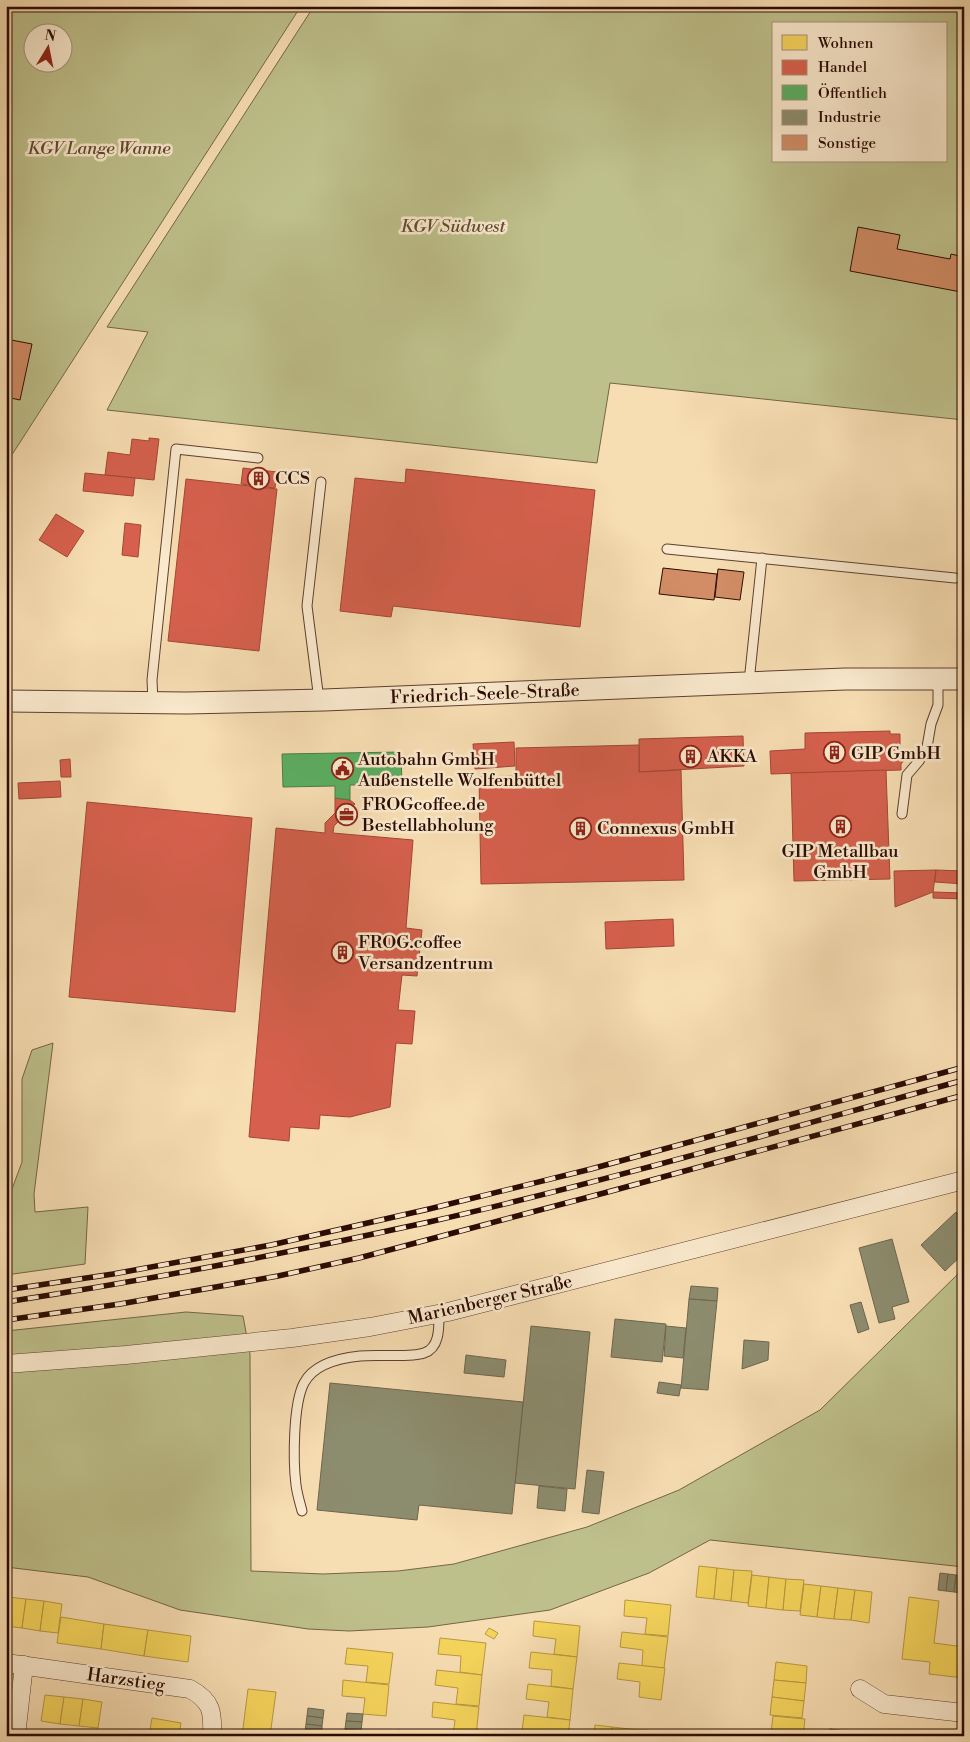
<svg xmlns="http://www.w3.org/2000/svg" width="970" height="1742" font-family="'Libre Bodoni',serif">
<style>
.green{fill:#bec08b;stroke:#746546;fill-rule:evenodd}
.homes{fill:#f6d55c;stroke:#b99841}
.shops{fill:#d6604d;stroke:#a34636}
.public{fill:#5aae61;stroke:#4c7d44}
.industry{fill:#8c8c6e;stroke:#6f654d}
.building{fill:#d28d66;stroke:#2b0a01}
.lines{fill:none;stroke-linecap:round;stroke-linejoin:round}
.service-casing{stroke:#5e3f2d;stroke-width:11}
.minor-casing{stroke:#5e3f2d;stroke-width:19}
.tertiary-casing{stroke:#5e3f2d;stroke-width:23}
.service{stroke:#fae9cd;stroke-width:9}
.minor{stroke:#fae9cd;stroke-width:18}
.tertiary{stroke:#fae9cd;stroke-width:21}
.rail-casing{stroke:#2b0a01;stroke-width:5.5}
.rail{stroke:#fae9cd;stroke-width:4;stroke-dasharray:11;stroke-linecap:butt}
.labels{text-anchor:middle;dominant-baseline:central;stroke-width:5;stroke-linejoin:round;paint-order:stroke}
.park-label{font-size:18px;font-style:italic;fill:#5e4a31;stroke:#fae9cd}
.poi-label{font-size:18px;fill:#2b0a01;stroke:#fae9cd;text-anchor:start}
.street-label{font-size:18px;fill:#2b0a01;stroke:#fae9cd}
</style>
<rect width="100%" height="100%" fill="#f7ddb2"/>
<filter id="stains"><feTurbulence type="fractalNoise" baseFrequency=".004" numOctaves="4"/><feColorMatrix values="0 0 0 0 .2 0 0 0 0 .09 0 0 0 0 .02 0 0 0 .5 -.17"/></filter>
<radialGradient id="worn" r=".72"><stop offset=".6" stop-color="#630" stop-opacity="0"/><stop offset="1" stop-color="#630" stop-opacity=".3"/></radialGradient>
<g class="green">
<path d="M 6,6 L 301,6 L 6,464 ZM 32,32 L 62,32 L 62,62 L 32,62 Z"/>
<path d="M 314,6 L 964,6 L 964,420 L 610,383 L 597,463 L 107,410 L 148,332 L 107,327 ZM 774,24 L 946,24 L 946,161 L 774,161 Z"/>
<path d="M 53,1043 L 34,1194 L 35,1212 L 88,1207 L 85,1264 L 6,1275 L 6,1196 L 12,1189 L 22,1162 L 22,1079 L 32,1050 Z"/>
<path d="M 964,1268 L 964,1567 L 710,1540 L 649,1573 L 550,1610 L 428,1627 L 349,1631 L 308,1629 L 180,1610 L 88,1577 L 6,1567 L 6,1331 L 186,1312 L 243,1316 L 250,1354 L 251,1571 L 323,1574 L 398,1571 L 454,1564 L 587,1527 L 679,1490 L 820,1410 Z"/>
</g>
<g class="homes">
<path d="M 699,1566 L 717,1568 L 714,1599 L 696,1597 Z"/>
<path d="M 717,1568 L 734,1570 L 731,1601 L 714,1599 Z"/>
<path d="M 734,1570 L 752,1571 L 748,1603 L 731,1601 Z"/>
<path d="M 752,1575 L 769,1577 L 766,1608 L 748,1606 Z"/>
<path d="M 769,1577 L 786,1579 L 783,1610 L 766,1608 Z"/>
<path d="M 786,1579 L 804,1580 L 800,1611 L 783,1610 Z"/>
<path d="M 804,1584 L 821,1586 L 817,1617 L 800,1615 Z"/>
<path d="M 821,1586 L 838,1588 L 834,1619 L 817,1617 Z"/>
<path d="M 838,1588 L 855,1590 L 851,1620 L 834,1619 Z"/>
<path d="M 855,1590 L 872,1592 L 869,1623 L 851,1620 Z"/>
<path d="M 8,1597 L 26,1599 L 22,1628 L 6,1626 Z"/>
<path d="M 909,1597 L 939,1601 L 934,1643 L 964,1647 L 964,1678 L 929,1674 L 930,1662 L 902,1659 Z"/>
<path d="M 26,1599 L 44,1601 L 40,1631 L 22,1628 Z"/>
<path d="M 625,1600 L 671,1605 L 668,1636 L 645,1634 L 647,1618 L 624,1616 Z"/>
<path d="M 44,1601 L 62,1604 L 58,1633 L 40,1631 Z"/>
<path d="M 61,1617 L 104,1624 L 101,1649 L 57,1643 Z"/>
<path d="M 534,1621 L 580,1626 L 577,1657 L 554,1654 L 556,1639 L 533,1636 Z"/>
<path d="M 104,1624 L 148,1630 L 144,1656 L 101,1649 Z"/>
<path d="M 489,1628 L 498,1633 L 494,1639 L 485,1634 Z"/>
<path d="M 148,1630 L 191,1636 L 188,1662 L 144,1656 Z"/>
<path d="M 622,1632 L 668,1637 L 664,1668 L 642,1666 L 643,1650 L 620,1647 Z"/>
<path d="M 440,1638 L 486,1643 L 482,1675 L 460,1672 L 461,1656 L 438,1654 Z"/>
<path d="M 347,1648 L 393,1653 L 389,1684 L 366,1682 L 368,1666 L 345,1664 Z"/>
<path d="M 531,1652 L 577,1657 L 573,1689 L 551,1686 L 552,1670 L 529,1668 Z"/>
<path d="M 776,1662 L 807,1666 L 806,1683 L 774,1680 Z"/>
<path d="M 619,1663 L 665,1668 L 661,1700 L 639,1697 L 640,1682 L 617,1679 Z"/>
<path d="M 437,1670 L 482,1675 L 479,1706 L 456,1704 L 458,1688 L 435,1685 Z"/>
<path d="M 343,1680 L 389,1685 L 386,1716 L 363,1714 L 365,1698 L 342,1696 Z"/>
<path d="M 774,1680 L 806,1683 L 804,1701 L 772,1697 Z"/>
<path d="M 528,1684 L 573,1689 L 570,1720 L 547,1717 L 549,1702 L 526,1699 Z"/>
<path d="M 248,1689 L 276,1692 L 270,1736 L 242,1736 Z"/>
<path d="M 45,1695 L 64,1697 L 60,1724 L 41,1721 Z"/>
<path d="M 64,1697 L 83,1699 L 79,1726 L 60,1724 Z"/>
<path d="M 772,1697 L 804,1701 L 802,1718 L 770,1715 Z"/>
<path d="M 83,1699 L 102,1702 L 98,1728 L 79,1726 Z"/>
<path d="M 433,1702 L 479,1707 L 476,1736 L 453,1736 L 455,1720 L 432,1717 Z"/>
<path d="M 524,1715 L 570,1720 L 568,1736 L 545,1736 L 546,1733 L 522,1731 Z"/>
<path d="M 773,1716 L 805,1719 L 803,1736 L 771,1733 Z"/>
<path d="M 152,1718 L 181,1723 L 179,1736 L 149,1736 Z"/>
<path d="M 595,1725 L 612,1727 L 612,1736 L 594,1736 Z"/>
<path d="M 612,1727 L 630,1729 L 629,1736 L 612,1736 Z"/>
<path d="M 630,1729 L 648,1730 L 647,1736 L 629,1736 Z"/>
<path d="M 648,1730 L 665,1732 L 665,1736 L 647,1736 Z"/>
<path d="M 771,1733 L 794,1736 L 771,1736 Z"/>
</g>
<g class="shops">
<path d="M 149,438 L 159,439 L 154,480 L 105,475 L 108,452 L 130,455 L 132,439 L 149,441 Z"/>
<path d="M 243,468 L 277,472 L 275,488 L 241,484 Z"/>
<path d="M 406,469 L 595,490 L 580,627 L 393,606 L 391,617 L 340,611 L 355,478 L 405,483 Z"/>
<path d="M 85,473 L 135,478 L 133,496 L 83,491 Z"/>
<path d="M 186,479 L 277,489 L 259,651 L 168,641 Z"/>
<path d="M 56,514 L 84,531 L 67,557 L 39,540 Z"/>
<path d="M 125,523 L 141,525 L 138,557 L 122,555 Z"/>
<path d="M 890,731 L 890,734 L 900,734 L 900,755 L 905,759 L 901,764 L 901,770 L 771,774 L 770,751 L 805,749 L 805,733 Z"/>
<path d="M 743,736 L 744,766 L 639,772 L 639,739 Z"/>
<path d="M 514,742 L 515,766 L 475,769 L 473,744 Z"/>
<path d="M 639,745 L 639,772 L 681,770 L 684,880 L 481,884 L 479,777 L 516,776 L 516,748 Z"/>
<path d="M 70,759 L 71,777 L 61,777 L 60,760 Z"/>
<path d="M 886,770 L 890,879 L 794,881 L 791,773 Z"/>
<path d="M 60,781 L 61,797 L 19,799 L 18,783 Z"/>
<path d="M 335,798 L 350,800 L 355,804 L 334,826 L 333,833 L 413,840 L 406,928 L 422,930 L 417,976 L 402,975 L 398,1010 L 415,1011 L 412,1044 L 396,1043 L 390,1107 L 350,1117 L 320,1115 L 319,1129 L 290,1127 L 289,1141 L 249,1137 L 276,828 L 325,833 L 325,823 L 335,813 Z"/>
<path d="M 87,802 L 252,818 L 235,1012 L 69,997 Z"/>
<path d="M 936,870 L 933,892 L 895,907 L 894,871 Z"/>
<path d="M 936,870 L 964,871 L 964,884 L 935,882 Z"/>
<path d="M 933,892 L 964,893 L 964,899 L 933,898 Z"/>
<path d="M 673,919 L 674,946 L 606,949 L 605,922 Z"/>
</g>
<path class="public" d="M 401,752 L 402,785 L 350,785 L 350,800 L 335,798 L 335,786 L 283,787 L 282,754 Z"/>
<g class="industry">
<path d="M 956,1212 L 964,1220 L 964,1253 L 945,1271 L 921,1245 Z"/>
<path d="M 892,1239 L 909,1302 L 892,1307 L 895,1319 L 879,1323 L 859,1248 Z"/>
<path d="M 691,1286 L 718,1288 L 717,1301 L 689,1299 Z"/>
<path d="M 689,1299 L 717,1301 L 708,1390 L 681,1388 Z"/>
<path d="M 861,1302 L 869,1329 L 858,1333 L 850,1305 Z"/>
<path d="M 615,1319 L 666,1324 L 662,1362 L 611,1357 Z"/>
<path d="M 531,1326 L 590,1332 L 575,1489 L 515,1483 Z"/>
<path d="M 666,1326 L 686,1328 L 683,1358 L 664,1356 Z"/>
<path d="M 744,1340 L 769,1342 L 768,1360 L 742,1369 Z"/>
<path d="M 466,1355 L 506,1360 L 504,1377 L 464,1373 Z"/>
<path d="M 659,1382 L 681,1385 L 679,1396 L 657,1393 Z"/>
<path d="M 330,1383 L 523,1402 L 512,1514 L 419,1505 L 417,1520 L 317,1510 Z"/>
<path d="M 587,1470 L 604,1472 L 599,1514 L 582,1512 Z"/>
<path d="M 539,1486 L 567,1489 L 565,1511 L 537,1508 Z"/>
<path d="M 940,1573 L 948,1574 L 946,1591 L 938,1590 Z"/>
<path d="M 948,1574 L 956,1575 L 954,1592 L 946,1591 Z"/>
<path d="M 956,1575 L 964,1576 L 963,1593 L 954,1592 Z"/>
<path d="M 308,1708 L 324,1710 L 323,1718 L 307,1716 Z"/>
<path d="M 347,1713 L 363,1714 L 362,1722 L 346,1721 Z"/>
<path d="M 307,1716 L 323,1718 L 322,1726 L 306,1724 Z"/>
<path d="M 346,1721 L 362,1722 L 361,1731 L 345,1729 Z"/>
<path d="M 306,1724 L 322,1726 L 322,1734 L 305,1732 Z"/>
<path d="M 345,1729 L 361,1731 L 360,1736 L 344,1736 Z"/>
<path d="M 830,1729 L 847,1731 L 846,1736 L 829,1736 Z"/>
<path d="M 398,1730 L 414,1732 L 414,1736 L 397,1736 Z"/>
<path d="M 305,1732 L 322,1734 L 321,1736 L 305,1736 Z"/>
<path d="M 867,1733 L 884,1734 L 884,1736 L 867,1736 Z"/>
</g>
<g class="building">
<path d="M 858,227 L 900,235 L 897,249 L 950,259 L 951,254 L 964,257 L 964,275 L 961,292 L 850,271 Z"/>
<path d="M 6,339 L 32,344 L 20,400 L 6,397 Z"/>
<path d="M 663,568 L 717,574 L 714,600 L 659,594 Z"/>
<path d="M 718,569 L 744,572 L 740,600 L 715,597 Z"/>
</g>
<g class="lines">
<defs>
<g id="service">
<path d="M 667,549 L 955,578"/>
<path d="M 749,682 L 762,558"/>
<path d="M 319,700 L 307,606 L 321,482"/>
<path d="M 153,702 L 152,680 L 176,449 L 258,458"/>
<path d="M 902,814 L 907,775 L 919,761 L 927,747 L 931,724 L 938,705 L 938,679"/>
<path d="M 302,1511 C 300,1503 297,1494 296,1485 C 293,1461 293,1404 304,1383 C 314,1364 340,1358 360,1356 C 377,1354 410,1358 424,1353 C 440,1348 439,1327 439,1313"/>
</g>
<g id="minor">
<path d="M 6,1364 L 126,1355 L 292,1338 L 370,1327 L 448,1312 L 964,1180"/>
<path d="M 6,1663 L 190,1689 C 212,1701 213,1712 212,1736"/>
<path d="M 860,1689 L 884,1704 L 964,1713"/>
<path d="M 16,1736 L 24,1665"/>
</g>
<g id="tertiary">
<path id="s1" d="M 6,701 L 187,703 L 324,700 L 845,679 L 964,679"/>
</g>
</defs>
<use href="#service" class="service-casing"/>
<use href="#minor" class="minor-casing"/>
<use href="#tertiary" class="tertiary-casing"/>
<use href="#service" class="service"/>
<use href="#minor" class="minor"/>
<use href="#tertiary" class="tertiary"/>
<defs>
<g id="rail">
<path d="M 6,1290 L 113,1274 L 271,1245 L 429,1209 L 591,1169 L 964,1067"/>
<path d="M 6,1302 C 148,1280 289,1253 429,1222 C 608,1181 786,1129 964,1080"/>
<path d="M 6,1320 L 120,1304 L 278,1276 L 359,1258 L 604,1193 L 964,1095"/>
</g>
</defs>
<use href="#rail" class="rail-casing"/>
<use href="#rail" class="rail"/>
</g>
<defs>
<symbol id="building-ring" viewBox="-11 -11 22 22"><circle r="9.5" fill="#fae9cd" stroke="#8f2418" stroke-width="1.5"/><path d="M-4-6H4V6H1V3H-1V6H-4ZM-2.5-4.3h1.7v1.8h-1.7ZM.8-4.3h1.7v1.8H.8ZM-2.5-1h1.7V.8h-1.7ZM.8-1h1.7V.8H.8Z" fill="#8f2418"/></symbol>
<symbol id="civic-ring" viewBox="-11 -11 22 22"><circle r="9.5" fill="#fae9cd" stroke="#8f2418" stroke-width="1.5"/><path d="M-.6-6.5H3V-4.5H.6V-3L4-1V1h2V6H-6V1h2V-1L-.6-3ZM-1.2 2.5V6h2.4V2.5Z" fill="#8f2418"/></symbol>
<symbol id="office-ring" viewBox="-11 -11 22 22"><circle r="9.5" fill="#fae9cd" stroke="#8f2418" stroke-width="1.5"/><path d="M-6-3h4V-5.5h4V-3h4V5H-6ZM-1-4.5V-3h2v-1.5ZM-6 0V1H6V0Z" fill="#8f2418"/></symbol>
</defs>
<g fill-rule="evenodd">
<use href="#building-ring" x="246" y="466" width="25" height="25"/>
<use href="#building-ring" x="822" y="740" width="25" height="25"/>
<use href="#building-ring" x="678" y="744" width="25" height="25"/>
<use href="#civic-ring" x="330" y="756" width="25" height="25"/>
<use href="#office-ring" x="334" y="802" width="25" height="25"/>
<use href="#building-ring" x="828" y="814" width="25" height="25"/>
<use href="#building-ring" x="568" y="816" width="25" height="25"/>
<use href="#building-ring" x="330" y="940" width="25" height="25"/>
</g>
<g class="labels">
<g class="park-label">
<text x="99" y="148">KGV Lange Wanne</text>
<text x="453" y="226">KGV Südwest</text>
</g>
<g class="poi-label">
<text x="275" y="478">CCS</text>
<text x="851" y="753">GIP GmbH</text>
<text x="707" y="756">AKKA</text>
<text x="358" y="759">Autobahn GmbH<tspan x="358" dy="21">Außenstelle Wolfenbüttel</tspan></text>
<text x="362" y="804">FROGcoffee.de<tspan x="362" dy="21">Bestellabholung</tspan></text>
<text x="597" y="828">Connexus GmbH</text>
<text x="840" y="851" text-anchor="middle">GIP Metallbau<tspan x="840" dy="21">GmbH</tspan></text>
<text x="358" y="942">FROG.coffee<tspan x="358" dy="21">Versandzentrum</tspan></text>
</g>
<g class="street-label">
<text stroke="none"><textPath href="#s1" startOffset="479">Friedrich-Seele-Straße</textPath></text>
<text transform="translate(490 1300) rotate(-13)">Marienberger Straße</text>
<text transform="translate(126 1680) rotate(8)">Harzstieg</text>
</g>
</g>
<rect width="970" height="1742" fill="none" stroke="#f7ddb2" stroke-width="25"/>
<rect x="8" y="8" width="955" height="1727" fill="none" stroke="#2b0a01" stroke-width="2.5"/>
<rect x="12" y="12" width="945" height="1717" fill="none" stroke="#2b0a01"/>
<rect x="772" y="22" width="175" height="140" fill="#fae9cd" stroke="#a7907b"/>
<rect x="782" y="35" width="25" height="15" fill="#f6d55c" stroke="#a7907b"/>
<text x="818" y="48" font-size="15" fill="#2b0a01">Wohnen</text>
<rect x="782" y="60" width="25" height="15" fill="#d6604d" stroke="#a7907b"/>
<text x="818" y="72" font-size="15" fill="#2b0a01">Handel</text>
<rect x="782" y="85" width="25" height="15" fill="#5aae61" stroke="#a7907b"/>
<text x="818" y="98" font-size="15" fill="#2b0a01">Öffentlich</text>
<rect x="782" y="110" width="25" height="15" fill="#8c8c6e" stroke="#a7907b"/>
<text x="818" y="122" font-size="15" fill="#2b0a01">Industrie</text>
<rect x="782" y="135" width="25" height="15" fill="#d28d66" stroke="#a7907b"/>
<text x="818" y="148" font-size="15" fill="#2b0a01">Sonstige</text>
<g transform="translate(48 48) rotate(10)"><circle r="24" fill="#fae9cd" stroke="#a7907b"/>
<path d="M0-4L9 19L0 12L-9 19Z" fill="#8f2418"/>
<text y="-8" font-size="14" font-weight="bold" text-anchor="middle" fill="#2b0a01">N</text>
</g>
<rect width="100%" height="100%" filter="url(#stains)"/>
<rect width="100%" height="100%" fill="url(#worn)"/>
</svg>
